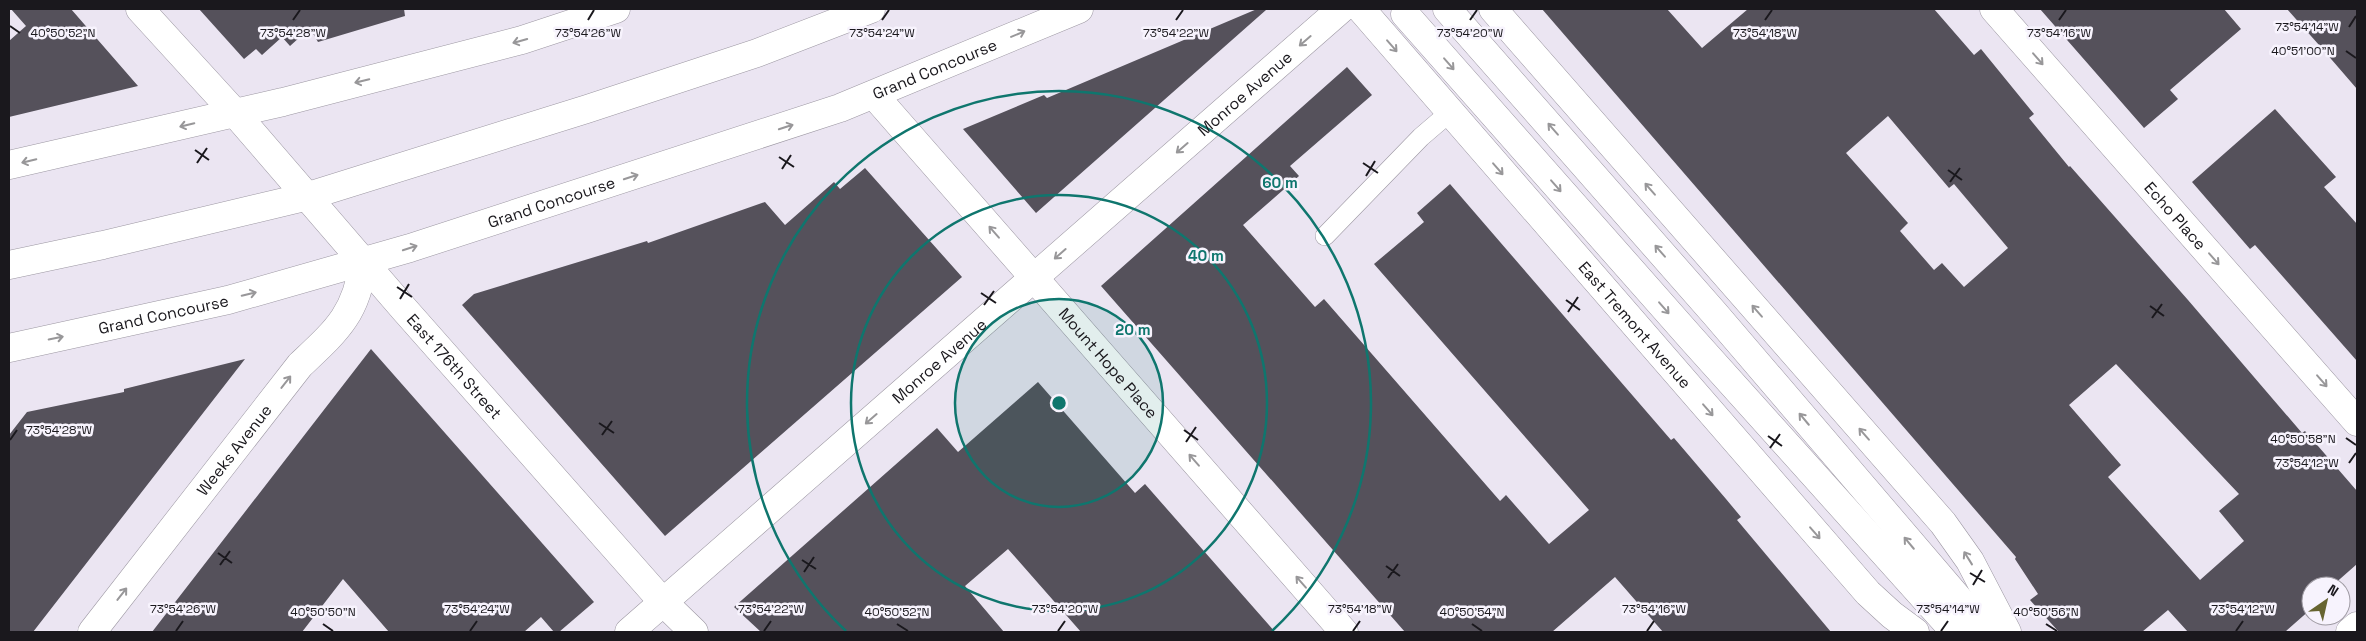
<svg xmlns="http://www.w3.org/2000/svg" width="2366" height="641" font-family="'Space Grotesk',sans-serif">
<style>
.building{fill:#55515b;fill-rule:evenodd}
.lines{fill:none;stroke-linecap:round;stroke-linejoin:round}
.lane-casing{stroke:#9c97a2;stroke-width:20}
.street-casing{stroke:#9c97a2;stroke-width:29}
.secondary-casing{stroke:#9c97a2;stroke-width:29}
.primary-casing{stroke:#9c97a2;stroke-width:29}
.lane{stroke:#fff;stroke-width:19}
.street{stroke:#fff;stroke-width:28}
.secondary{stroke:#fff;stroke-width:28}
.primary{stroke:#fff;stroke-width:28}
.oneway{stroke:#989799}
.ticks{fill:none;stroke:#1a181d;stroke-width:2}
.ring{fill:none;stroke:#0f766e;stroke-width:2.5}
.labels{text-anchor:middle;dominant-baseline:central;stroke-width:5;stroke-linejoin:round;paint-order:stroke}
.street-label{font-size:16px;fill:#1a181d;stroke:#f7f3fd}
.ticks-label{font-size:12px;text-anchor:middle;fill:#1a181d;stroke:#f7f3fd;stroke-width:5;stroke-linejoin:round;paint-order:stroke}
.centre{fill:#0f766e;stroke:#f7f3fd;stroke-width:2.5}
.ring-label{font-size:15px;text-anchor:middle;font-weight:bold;fill:#0f766e;stroke:#f7f3fd;stroke-width:5;stroke-linejoin:round;paint-order:stroke}
</style>
<rect width="100%" height="100%" fill="#ebe5f2"/>
<g class="building">
<path d="M 11,9 L 71,9 L 138,86 L 9,117 L 9,41 L 26,26 Z"/>
<path d="M 199,9 L 404,9 L 405,16 L 318,42 L 310,28 L 290,46 L 282,37 L 262,55 L 256,49 L 244,59 Z"/>
<path d="M 1257,9 L 1266,10 L 1036,213 L 963,129 L 1044,95 L 1047,98 Z"/>
<path d="M 1542,9 L 1667,9 L 1702,48 L 1748,9 L 1934,9 L 1974,55 L 1981,49 L 2034,114 L 2029,118 L 2069,167 L 2070,166 L 2188,300 L 2302,433 L 2305,431 L 2357,491 L 2357,564 L 2332,586 L 2311,586 L 2311,609 L 2285,632 L 2188,632 L 2168,610 L 2142,632 L 2059,632 L 2030,600 L 2038,594 L 2015,559 L 2016,557 ZM 1888,116 L 1949,188 L 1954,184 L 2008,248 L 1964,287 L 1942,263 L 1934,270 L 1900,231 L 1908,223 L 1846,153 ZM 2116,364 L 2239,494 L 2219,511 L 2244,541 L 2200,580 L 2108,477 L 2121,465 L 2069,405 Z"/>
<path d="M 2040,9 L 2224,9 L 2241,29 L 2170,90 L 2178,99 L 2144,128 Z"/>
<path d="M 2287,9 L 2357,9 L 2357,89 L 2319,45 Z"/>
<path d="M 1347,67 L 1372,95 L 1290,166 L 1299,176 L 1243,225 L 1315,307 L 1324,299 L 1500,501 L 1506,495 L 1549,544 L 1589,510 L 1374,264 L 1424,222 L 1417,213 L 1450,184 L 1671,440 L 1674,438 L 1726,499 L 1741,517 L 1737,520 L 1831,632 L 1663,632 L 1615,577 L 1552,632 L 1405,632 L 1101,286 Z"/>
<path d="M 2275,109 L 2336,177 L 2324,187 L 2357,224 L 2357,361 L 2255,245 L 2250,249 L 2192,182 Z"/>
<path d="M 865,168 L 962,277 L 665,536 L 462,305 L 474,294 L 647,241 L 648,243 L 765,202 L 785,225 L 834,182 L 840,189 Z"/>
<path d="M 371,349 L 594,602 L 559,632 L 554,632 L 541,617 L 524,632 L 389,632 L 343,579 L 302,632 L 152,632 Z"/>
<path d="M 245,359 L 33,632 L 9,632 L 9,435 L 27,412 L 124,392 L 124,389 Z"/>
<path d="M 1038,382 L 1135,493 L 1145,484 L 1275,632 L 1081,632 L 1008,549 L 965,586 L 1004,632 L 761,632 L 734,607 L 937,428 L 958,452 Z"/>
</g>
<g class="lines">
<defs>
<path id="lane" d="M 1325,236 L 1421,137 L 1449,113"/>
<g id="street">
<path id="s1" d="M 140,9 L 235,113 L 404,309 L 662,601 L 694,632"/>
<path id="s2" d="M 1994,9 L 2357,422"/>
<path id="s3" d="M 874,95 L 1344,632"/>
<path id="s4" d="M 92,632 L 300,365 C 335,332 357,314 363,263"/>
<path id="s5" d="M 629,632 L 1341,9"/>
<path d="M 2350,632 L 2357,626"/>
</g>
<g id="secondary">
<path id="s6" d="M 1361,9 L 1868,593 L 1892,615 L 1915,632"/>
<path d="M 1447,9 L 1715,314 L 1987,632"/>
<path d="M 1493,9 L 1943,523 L 1970,561 L 2007,632"/>
<path d="M 1405,14 L 1691,338 L 1955,632"/>
<path d="M 9,165 L 283,102 L 522,40 L 616,9"/>
<path id="s7" d="M 9,348 L 228,300 L 410,248 L 840,108 L 1079,9"/>
</g>
<path id="primary" d="M 9,265 L 103,245 L 305,197 L 587,109 L 757,53 L 871,9"/>
</defs>
<use href="#lane" class="lane-casing"/>
<use href="#street" class="street-casing"/>
<use href="#secondary" class="secondary-casing"/>
<use href="#primary" class="primary-casing"/>
<use href="#lane" class="lane"/>
<use href="#street" class="street"/>
<use href="#secondary" class="secondary"/>
<use href="#primary" class="primary"/>
</g>
<defs><path id="oneway-shaft" d="M-6 0H5M1.5-3L5.5 0L1.5 3" fill="none" stroke-width="1.6" stroke-linecap="round" stroke-linejoin="round" transform="scale(1.25)"/></defs>
<g class="oneway">
<use href="#oneway-shaft" transform="translate(1018 34) rotate(-23)"/>
<use href="#oneway-shaft" transform="translate(520 41) rotate(164)"/>
<use href="#oneway-shaft" transform="translate(1305 41) rotate(139)"/>
<use href="#oneway-shaft" transform="translate(1392 46) rotate(49)"/>
<use href="#oneway-shaft" transform="translate(2038 59) rotate(49)"/>
<use href="#oneway-shaft" transform="translate(1449 64) rotate(49)"/>
<use href="#oneway-shaft" transform="translate(362 81) rotate(166)"/>
<use href="#oneway-shaft" transform="translate(187 125) rotate(167)"/>
<use href="#oneway-shaft" transform="translate(786 127) rotate(-18)"/>
<use href="#oneway-shaft" transform="translate(1553 129) rotate(-131)"/>
<use href="#oneway-shaft" transform="translate(1182 148) rotate(139)"/>
<use href="#oneway-shaft" transform="translate(29 161) rotate(167)"/>
<use href="#oneway-shaft" transform="translate(1498 169) rotate(49)"/>
<use href="#oneway-shaft" transform="translate(631 177) rotate(-18)"/>
<use href="#oneway-shaft" transform="translate(1556 186) rotate(49)"/>
<use href="#oneway-shaft" transform="translate(1650 189) rotate(-131)"/>
<use href="#oneway-shaft" transform="translate(994 232) rotate(-131)"/>
<use href="#oneway-shaft" transform="translate(410 248) rotate(-18)"/>
<use href="#oneway-shaft" transform="translate(1660 251) rotate(-131)"/>
<use href="#oneway-shaft" transform="translate(1060 254) rotate(139)"/>
<use href="#oneway-shaft" transform="translate(2214 259) rotate(49)"/>
<use href="#oneway-shaft" transform="translate(249 294) rotate(-14)"/>
<use href="#oneway-shaft" transform="translate(1664 308) rotate(49)"/>
<use href="#oneway-shaft" transform="translate(1757 311) rotate(-131)"/>
<use href="#oneway-shaft" transform="translate(56 338) rotate(-12)"/>
<use href="#oneway-shaft" transform="translate(2322 381) rotate(49)"/>
<use href="#oneway-shaft" transform="translate(286 382) rotate(-52)"/>
<use href="#oneway-shaft" transform="translate(1708 410) rotate(49)"/>
<use href="#oneway-shaft" transform="translate(871 419) rotate(139)"/>
<use href="#oneway-shaft" transform="translate(1804 419) rotate(-130)"/>
<use href="#oneway-shaft" transform="translate(1864 434) rotate(-131)"/>
<use href="#oneway-shaft" transform="translate(1194 460) rotate(-131)"/>
<use href="#oneway-shaft" transform="translate(1815 533) rotate(49)"/>
<use href="#oneway-shaft" transform="translate(1909 543) rotate(-130)"/>
<use href="#oneway-shaft" transform="translate(1968 558) rotate(-122)"/>
<use href="#oneway-shaft" transform="translate(1301 582) rotate(-131)"/>
<use href="#oneway-shaft" transform="translate(122 594) rotate(-52)"/>
</g>
<path class="ticks" d="M 293,20 L 300,10M 588,20 L 594,10M 882,20 L 889,10M 1176,20 L 1183,10M 1470,20 L 1477,10M 1765,20 L 1772,10M 2059,20 L 2066,10M 10,26 L 20,33M 2349,27 L 2356,16M 2346,51 L 2356,58M 195,150 L 209,160M 779,157 L 794,167M 197,163 L 207,148M 1363,163 L 1378,173M 782,169 L 791,155M 1948,170 L 1962,180M 1366,176 L 1375,161M 1950,182 L 1960,168M 397,287 L 412,297M 981,293 L 996,303M 400,299 L 409,284M 1566,300 L 1580,310M 984,305 L 994,291M 2150,306 L 2164,316M 1568,312 L 1578,297M 2152,318 L 2162,304M 599,423 L 614,433M 1184,430 L 1198,440M 602,435 L 612,421M 1768,436 L 1782,446M 2346,438 L 2356,445M 10,440 L 17,430M 1186,442 L 1196,427M 1770,448 L 1780,434M 2349,463 L 2356,453M 218,553 L 232,563M 802,560 L 816,569M 220,565 L 230,551M 1386,566 L 1400,576M 804,572 L 814,557M 1970,573 L 1985,582M 1388,578 L 1398,564M 1973,585 L 1982,570M 323,624 L 333,631M 897,624 L 908,631M 1472,624 L 1482,631M 2046,624 L 2057,631M 176,631 L 183,621M 470,631 L 477,621M 764,631 L 771,621M 1058,631 L 1065,621M 1353,631 L 1360,621M 1647,631 L 1654,621M 1941,631 L 1948,621M 2236,631 L 2243,621"/>
<circle cx="1059" cy="403" r="104" fill="#0f766e" fill-opacity=".12"/>
<g class="ring">
<circle cx="1059" cy="403" r="104"/>
<circle cx="1059" cy="403" r="208"/>
<path d="M846 631A312 312 0 1 1 1272 631"/>
</g>
<g class="labels">
<g class="street-label">
<text stroke="none"><textPath href="#s7" startOffset="968">Grand Concourse</textPath></text>
<text stroke="none"><textPath href="#s5" startOffset="818">Monroe Avenue</textPath></text>
<text stroke="none"><textPath href="#s7" startOffset="562">Grand Concourse</textPath></text>
<text stroke="none"><textPath href="#s2" startOffset="275">Echo Place</textPath></text>
<text stroke="none"><textPath href="#s7" startOffset="158">Grand Concourse</textPath></text>
<text stroke="none"><textPath href="#s6" startOffset="418">East Tremont Avenue</textPath></text>
<text stroke="none"><textPath href="#s5" startOffset="412">Monroe Avenue</textPath></text>
<text stroke="none"><textPath href="#s3" startOffset="356">Mount Hope Place</textPath></text>
<text stroke="none"><textPath href="#s1" startOffset="476">East 176th Street</textPath></text>
<text stroke="none"><textPath href="#s4" startOffset="231">Weeks Avenue</textPath></text>
</g>
</g>
<g class="ticks-label">
<text x="2307" y="31">73°54'14"W</text>
<text x="63" y="37">40°50'52"N</text>
<text x="293" y="37">73°54'28"W</text>
<text x="588" y="37">73°54'26"W</text>
<text x="882" y="37">73°54'24"W</text>
<text x="1176" y="37">73°54'22"W</text>
<text x="1470" y="37">73°54'20"W</text>
<text x="1765" y="37">73°54'18"W</text>
<text x="2059" y="37">73°54'16"W</text>
<text x="2303" y="55">40°51'00"N</text>
<text x="59" y="434">73°54'28"W</text>
<text x="2303" y="443">40°50'58"N</text>
<text x="2307" y="467">73°54'12"W</text>
<text x="183" y="613">73°54'26"W</text>
<text x="477" y="613">73°54'24"W</text>
<text x="771" y="613">73°54'22"W</text>
<text x="1065" y="613">73°54'20"W</text>
<text x="1360" y="613">73°54'18"W</text>
<text x="1654" y="613">73°54'16"W</text>
<text x="1948" y="613">73°54'14"W</text>
<text x="2243" y="613">73°54'12"W</text>
<text x="323" y="616">40°50'50"N</text>
<text x="897" y="616">40°50'52"N</text>
<text x="1472" y="616">40°50'54"N</text>
<text x="2046" y="616">40°50'56"N</text>
</g>
<circle cx="1059" cy="403" r="8" class="centre"/>
<g class="ring-label">
<text x="1280" y="188">60 m</text>
<text x="1206" y="261">40 m</text>
<text x="1133" y="335">20 m</text>
</g>
<rect width="2366" height="641" fill="none" stroke="#1a181d" stroke-width="20"/>
<g transform="translate(2326 601) rotate(34)"><circle r="24" fill="#f7f3fd" stroke="#9f9ba3"/>
<path d="M0-4L9 19L0 12L-9 19Z" fill="#676431"/>
<text y="-8" font-size="14" font-weight="bold" text-anchor="middle" fill="#1a181d">N</text>
</g>
</svg>
